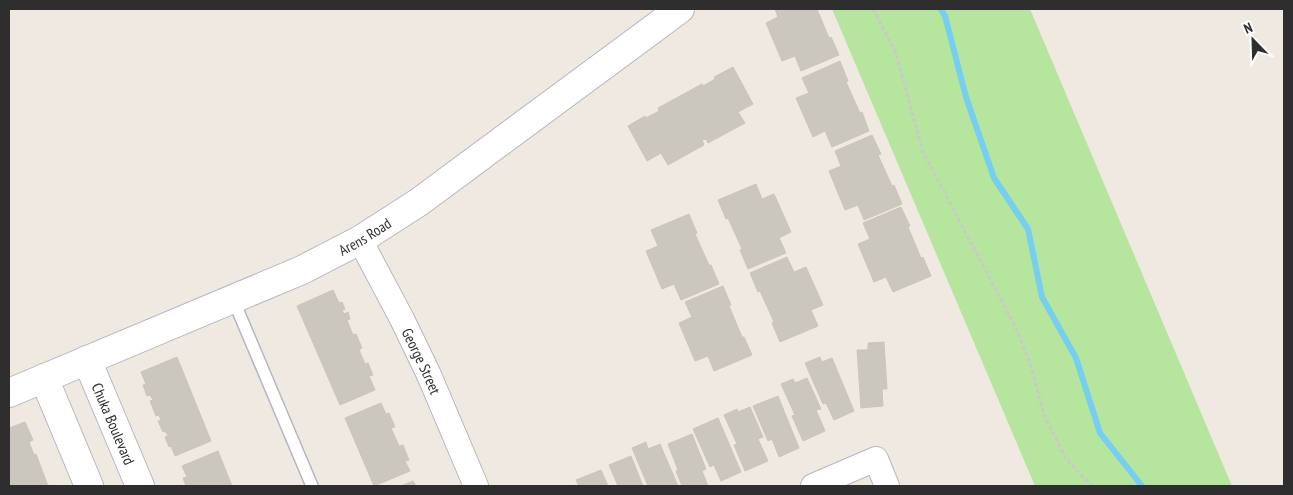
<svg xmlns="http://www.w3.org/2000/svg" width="1293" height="495" font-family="'PT Sans Narrow',sans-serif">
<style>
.green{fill:#b6e59e}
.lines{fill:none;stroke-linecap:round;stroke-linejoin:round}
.stream{stroke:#75cff0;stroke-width:6}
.building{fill:#cbc7bf;stroke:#cbc5ba}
.lane-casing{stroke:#b4b7c1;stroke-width:14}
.street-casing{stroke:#b4b7c1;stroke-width:26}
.secondary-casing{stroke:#b4b7c1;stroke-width:30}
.path{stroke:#c9c9c9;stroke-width:3;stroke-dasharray:4 2.5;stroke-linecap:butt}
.lane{stroke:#fff;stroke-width:11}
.street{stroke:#fff;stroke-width:24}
.secondary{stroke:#fff;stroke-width:28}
.labels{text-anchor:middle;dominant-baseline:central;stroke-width:4.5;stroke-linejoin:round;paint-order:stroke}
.street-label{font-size:15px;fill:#2e2e2e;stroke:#fff}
</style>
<rect width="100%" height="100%" fill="#efe9e1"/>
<path class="green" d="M 832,9 L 1030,9 L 1232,486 L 1035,486 Z"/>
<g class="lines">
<path class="stream" d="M 941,9 L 945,16 L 966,97 L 994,178 L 1028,229 L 1042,297 L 1076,358 L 1100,433 L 1142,486"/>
</g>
<g class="building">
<path d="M 775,9 L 817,9 L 829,38 L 831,37 L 839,55 L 801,71 L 795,56 L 782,61 L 766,23 L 778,17 Z"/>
<path d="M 840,61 L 848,81 L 846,82 L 860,113 L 862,112 L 869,131 L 832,147 L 825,131 L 813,137 L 796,98 L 809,93 L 802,78 Z"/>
<path d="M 733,67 L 753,104 L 738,112 L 745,123 L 708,143 L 706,139 L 702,140 L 704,145 L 668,165 L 661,153 L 647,161 L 628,126 L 645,116 L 646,118 L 659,111 L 658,108 L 702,84 L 703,86 L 715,79 L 714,77 Z"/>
<path d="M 872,135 L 881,154 L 878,155 L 892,186 L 894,185 L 902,204 L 864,220 L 858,205 L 845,210 L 829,171 L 841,166 L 835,151 Z"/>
<path d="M 756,184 L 762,199 L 774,194 L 791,232 L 779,238 L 786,253 L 748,269 L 740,250 L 742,249 L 728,218 L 726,219 L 718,200 Z"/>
<path d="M 901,207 L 910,226 L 908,227 L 921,258 L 923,257 L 931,276 L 893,292 L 886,277 L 874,282 L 858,244 L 870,239 L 863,223 Z"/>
<path d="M 689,214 L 697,233 L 695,234 L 709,265 L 711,265 L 719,284 L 681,300 L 674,284 L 662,289 L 646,251 L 658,246 L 651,230 Z"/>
<path d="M 787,257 L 794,272 L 806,267 L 823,305 L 811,310 L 818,326 L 780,342 L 772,323 L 774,322 L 760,291 L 758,292 L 750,273 Z"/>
<path d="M 723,286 L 731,305 L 729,306 L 742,337 L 744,337 L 752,355 L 714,371 L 708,356 L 695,361 L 679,323 L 692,317 L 685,302 Z"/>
<path d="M 333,290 L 339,303 L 342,302 L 345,309 L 342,311 L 344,314 L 348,312 L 350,319 L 347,320 L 353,335 L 356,334 L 362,348 L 359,350 L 365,364 L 368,363 L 373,375 L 369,376 L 375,390 L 340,405 L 297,306 Z"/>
<path d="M 884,342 L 887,389 L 882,389 L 883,406 L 861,408 L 857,350 L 868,350 L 868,343 Z"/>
<path d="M 177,357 L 211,441 L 175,456 L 171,446 L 169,447 L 165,437 L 168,436 L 165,431 L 163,432 L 158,421 L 161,420 L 159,415 L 156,416 L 150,401 L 153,400 L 150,395 L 147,396 L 143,385 L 146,384 L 141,372 Z"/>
<path d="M 820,357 L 822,362 L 832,358 L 854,411 L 834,420 L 826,403 L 823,404 L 805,363 Z"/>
<path d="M 807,378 L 821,409 L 816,410 L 825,431 L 803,441 L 792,416 L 795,415 L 781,384 L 793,379 L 795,383 Z"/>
<path d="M 778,396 L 799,448 L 779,457 L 772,439 L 768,441 L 753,406 Z"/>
<path d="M 381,403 L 386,414 L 389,413 L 395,427 L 391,428 L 399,446 L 403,445 L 409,460 L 405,461 L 410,471 L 374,486 L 345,418 Z"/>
<path d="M 750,407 L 763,437 L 758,439 L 768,461 L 745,471 L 734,445 L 737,444 L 724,415 L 737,409 L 738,412 Z"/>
<path d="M 718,418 L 741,472 L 721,481 L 714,465 L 710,467 L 693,429 Z"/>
<path d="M 25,422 L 33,440 L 29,442 L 34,455 L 36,454 L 48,486 L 51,485 L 52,486 L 10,486 L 9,483 L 9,428 Z"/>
<path d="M 692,434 L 706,469 L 702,471 L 708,486 L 682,486 L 676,471 L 678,470 L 668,444 Z"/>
<path d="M 646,442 L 648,449 L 660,444 L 678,486 L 648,486 L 632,448 Z"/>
<path d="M 218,451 L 232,486 L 186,486 L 183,478 L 187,477 L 182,466 Z"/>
<path d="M 631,456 L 643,486 L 618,486 L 609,465 Z"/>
<path d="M 601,470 L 608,486 L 579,486 L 576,480 Z"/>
<path d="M 413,481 L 416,486 L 401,486 Z"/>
</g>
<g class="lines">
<defs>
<path id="lane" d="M 233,299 L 312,486"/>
<g id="street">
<path id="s1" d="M 360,240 L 402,319 L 429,375 L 476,486"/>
<path d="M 813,486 L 876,459 L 887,486"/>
</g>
<g id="secondary">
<path id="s2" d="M 87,360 L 140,486"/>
<path d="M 44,378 L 89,486"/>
<path id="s3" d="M 9,393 L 302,270 L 360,240 L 419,202 L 680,9"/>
</g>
</defs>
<use href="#lane" class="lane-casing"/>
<use href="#street" class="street-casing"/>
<use href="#secondary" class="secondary-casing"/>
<path class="path" d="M 873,9 L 895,51 L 923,152 L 1016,328 L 1030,363 L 1044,415 L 1066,459 L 1092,486"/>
<use href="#lane" class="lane"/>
<use href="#street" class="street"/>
<use href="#secondary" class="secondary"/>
</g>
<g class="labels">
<g class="street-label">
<text stroke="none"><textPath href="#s3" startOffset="389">Arens Road</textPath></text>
<text stroke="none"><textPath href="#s1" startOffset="136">George Street</textPath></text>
<text stroke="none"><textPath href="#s2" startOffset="69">Chuka Boulevard</textPath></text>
</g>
</g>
<rect width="1293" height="495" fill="none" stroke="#2e2e2e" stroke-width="20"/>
<g transform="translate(1253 40) rotate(337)" stroke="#ffffff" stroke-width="4" paint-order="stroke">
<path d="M0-4L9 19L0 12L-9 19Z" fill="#2e2e2e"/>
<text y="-8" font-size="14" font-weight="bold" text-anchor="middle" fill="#2e2e2e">N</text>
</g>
</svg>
